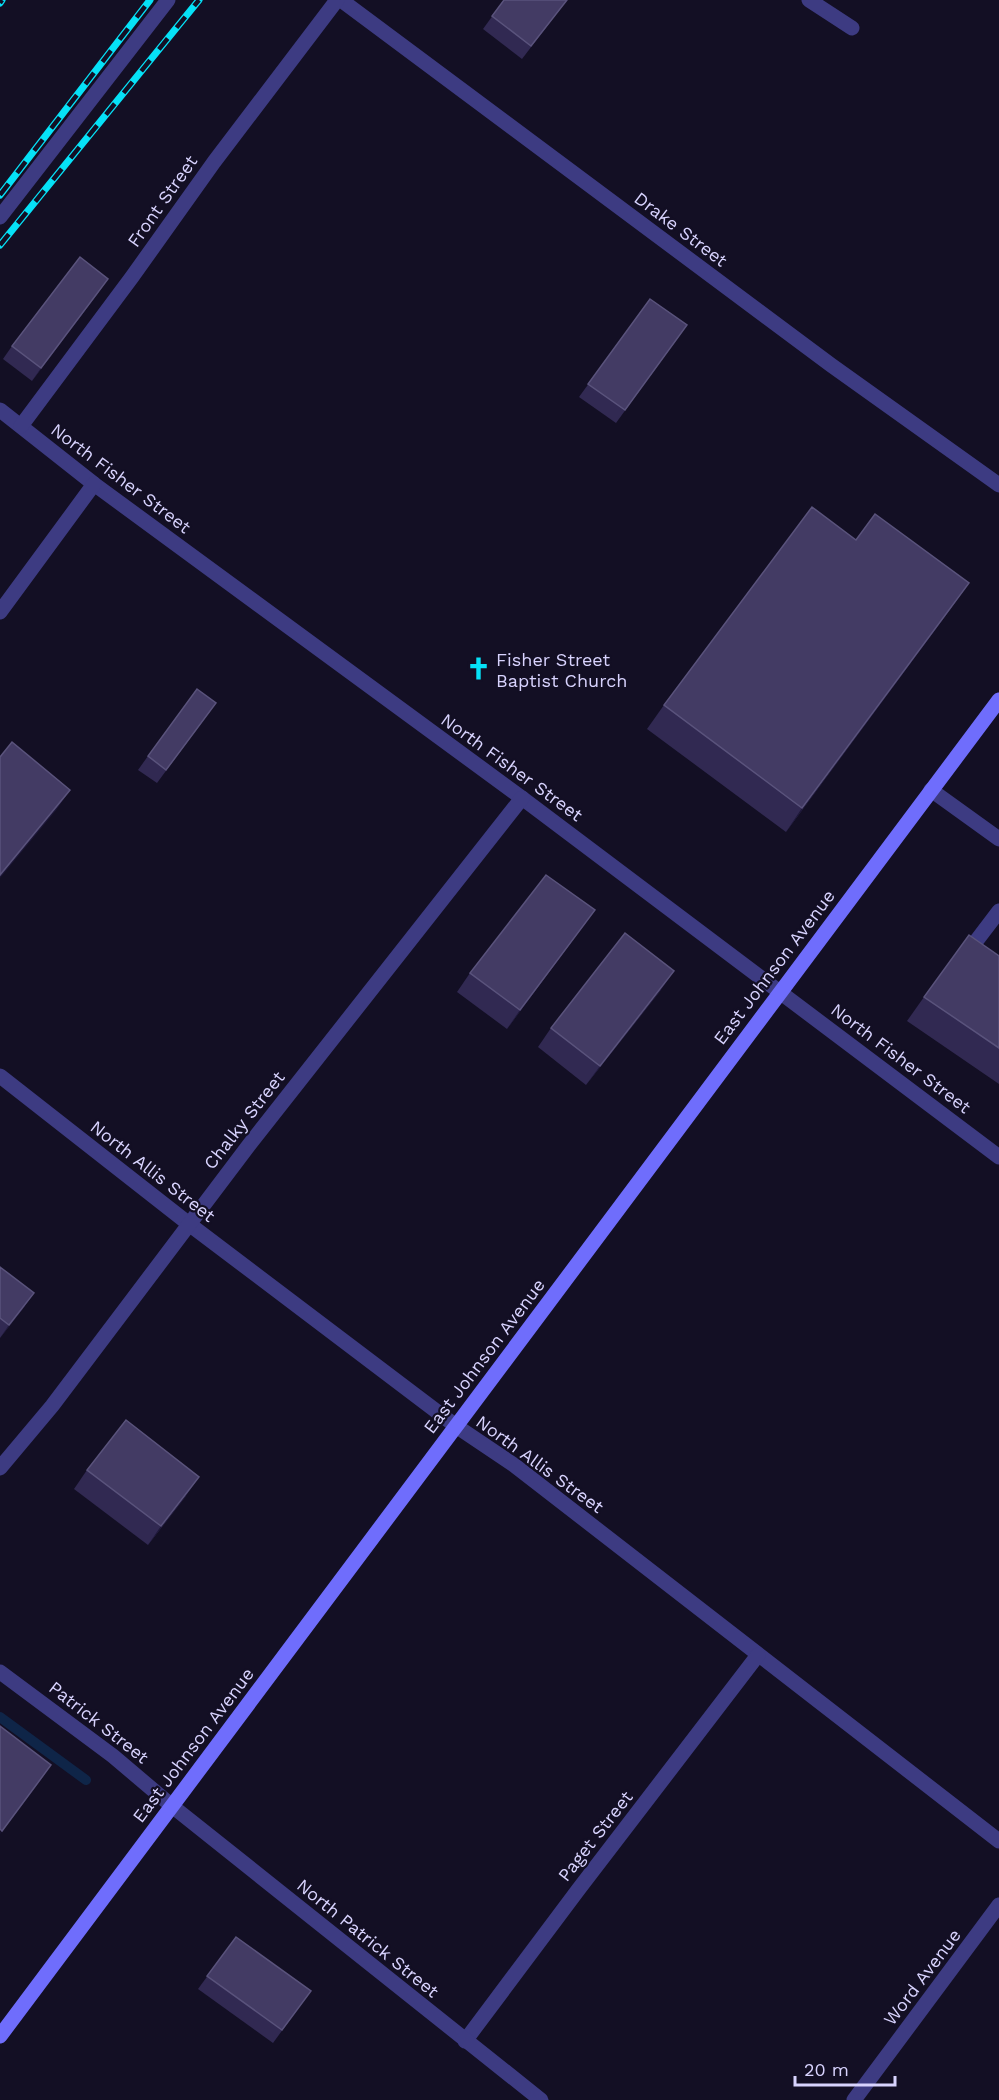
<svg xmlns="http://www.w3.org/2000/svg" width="999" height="2100" font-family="'Work Sans',sans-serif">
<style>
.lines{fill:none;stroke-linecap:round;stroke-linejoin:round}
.stream{stroke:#0f2548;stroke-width:10}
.service{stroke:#3d3b82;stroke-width:15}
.minor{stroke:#3d3b82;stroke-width:15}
.tertiary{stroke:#3d3b82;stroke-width:15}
.secondary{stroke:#6f6dfc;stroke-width:15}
.rail-casing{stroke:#06e1f7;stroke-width:7}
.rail{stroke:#130f24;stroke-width:4.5;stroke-dasharray:14;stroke-linecap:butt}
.wall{fill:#312952}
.shaded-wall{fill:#1d1738}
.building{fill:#433b64;stroke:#5a537c;stroke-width:1.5}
.labels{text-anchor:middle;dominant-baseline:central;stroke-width:4.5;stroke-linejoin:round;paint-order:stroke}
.street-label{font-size:18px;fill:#d8d3fe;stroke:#130f24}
.poi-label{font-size:18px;fill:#d8d3fe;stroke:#130f24;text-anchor:start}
</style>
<rect width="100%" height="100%" fill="#130f24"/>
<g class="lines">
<path class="stream" d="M 0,1717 L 86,1780"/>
<g class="service">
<path d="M 809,0 L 852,28"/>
<path d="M 0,217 L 168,0"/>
<path d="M 931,790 L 999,839"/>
<path d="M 977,940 L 999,911"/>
</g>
<g class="minor">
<path d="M 341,0 L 831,365 L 999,485"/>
<path d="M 0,410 L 94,484 L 522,798 L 999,1157"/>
<path d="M 21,426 L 132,277 L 214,162 L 337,0"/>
<path d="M 0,1076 L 189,1224 L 456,1426 L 514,1465 L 999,1841"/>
<path d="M 0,1468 L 52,1406 L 249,1145 L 522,798"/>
<path d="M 0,1672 L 113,1756 L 172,1806"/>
<path d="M 465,2041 L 578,1890 L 758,1655"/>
<path d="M 854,2100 L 999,1905"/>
</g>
<g class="tertiary">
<path d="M 0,612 L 94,484"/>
<path d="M 172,1806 L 541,2100"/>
</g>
<path class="secondary" d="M 0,2036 L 999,700"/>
<defs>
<g id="rail">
<path d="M 0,3 L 2,0"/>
<path d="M 0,195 L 150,0"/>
<path d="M 0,245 L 199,0"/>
</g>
</defs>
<use href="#rail" class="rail-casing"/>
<use href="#rail" class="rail"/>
</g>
<g class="wall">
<path d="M 504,0 L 567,0 L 522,59 L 483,29 Z"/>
<path d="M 99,292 L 32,381 L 3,359 L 12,346 Z"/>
<path d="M 650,299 L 687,325 L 616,423 L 579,397 Z"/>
<path d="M 856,540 L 952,607 L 786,832 L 647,729 L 664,705 Z"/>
<path d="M 216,703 L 157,783 L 138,770 L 148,756 Z"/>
<path d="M 595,910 L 507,1029 L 457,992 L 470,973 Z"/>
<path d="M 999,956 L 999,1084 L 907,1021 L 924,997 Z"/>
<path d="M 661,990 L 586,1085 L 538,1047 L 551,1028 Z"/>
<path d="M 0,1267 L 25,1306 L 0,1338 Z"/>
<path d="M 87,1470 L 186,1496 L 148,1545 L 74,1489 Z"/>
<path d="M 236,1937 L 311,1991 L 273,2043 L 198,1989 Z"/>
</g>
<g class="shaded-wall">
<path d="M 108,279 L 99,292 L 32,381 L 41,368 Z"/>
<path d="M 969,583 L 952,607 L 786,832 L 802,808 Z"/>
<path d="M 70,790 L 57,809 L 0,878 L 0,875 Z"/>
<path d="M 595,910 L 581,929 L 507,1029 L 520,1010 Z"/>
<path d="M 674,971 L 661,990 L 586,1085 L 600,1066 Z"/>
<path d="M 34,1293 L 25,1306 L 0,1338 L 9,1325 Z"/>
<path d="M 199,1477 L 186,1496 L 148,1545 L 161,1526 Z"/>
<path d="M 51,1765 L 38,1784 L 0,1834 L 0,1833 Z"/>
</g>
<g class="building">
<path d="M 504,0 L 567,0 L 531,46 L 492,16 Z"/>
<path d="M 80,257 L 108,279 L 41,368 L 12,346 Z"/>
<path d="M 650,299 L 687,325 L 625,410 L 588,384 Z"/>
<path d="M 812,507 L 856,540 L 875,514 L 969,583 L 802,808 L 664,705 Z"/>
<path d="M 197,689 L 216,703 L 166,770 L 148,756 Z"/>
<path d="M 12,742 L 70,790 L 0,875 L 0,757 Z"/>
<path d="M 546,875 L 595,910 L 520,1010 L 470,973 Z"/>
<path d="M 625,933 L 674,971 L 600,1066 L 551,1028 Z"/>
<path d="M 969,935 L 999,956 L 999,1048 L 924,997 Z"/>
<path d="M 0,1267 L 34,1293 L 9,1325 L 0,1318 Z"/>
<path d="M 126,1420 L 199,1477 L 161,1526 L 87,1470 Z"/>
<path d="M 0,1726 L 51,1765 L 2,1831 L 0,1829 Z"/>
<path d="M 236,1937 L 311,1991 L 282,2030 L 207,1976 Z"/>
</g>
<defs>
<symbol id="church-bare" viewBox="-9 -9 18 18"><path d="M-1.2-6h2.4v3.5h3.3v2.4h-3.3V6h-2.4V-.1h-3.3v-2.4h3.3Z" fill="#06e1f7" stroke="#130f24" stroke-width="2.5" paint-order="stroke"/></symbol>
</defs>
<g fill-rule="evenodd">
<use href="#church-bare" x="462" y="652" width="33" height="33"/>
</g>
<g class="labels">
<g class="street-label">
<text transform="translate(162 201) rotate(-55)">Front Street</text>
<text transform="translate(681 229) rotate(37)">Drake Street</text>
<text transform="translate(121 478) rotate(37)">North Fisher Street</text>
<text transform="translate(512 767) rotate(36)">North Fisher Street</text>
<text transform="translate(774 967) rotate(-53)">East Johnson Avenue</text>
<text transform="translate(901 1058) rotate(37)">North Fisher Street</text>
<text transform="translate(244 1120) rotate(-52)">Chalky Street</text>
<text transform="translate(153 1171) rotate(38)">North Allis Street</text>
<text transform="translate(484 1356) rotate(-53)">East Johnson Avenue</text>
<text transform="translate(540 1464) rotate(36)">North Allis Street</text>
<text transform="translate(99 1722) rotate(38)">Patrick Street</text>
<text transform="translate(193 1745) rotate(-53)">East Johnson Avenue</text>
<text transform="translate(595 1836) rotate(-52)">Paget Street</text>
<text transform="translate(368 1938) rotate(39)">North Patrick Street</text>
<text transform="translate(922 1977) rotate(-53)">Word Avenue</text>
</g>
<g class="poi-label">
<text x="496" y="659">Fisher Street<tspan x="496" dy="21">Baptist Church</tspan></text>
</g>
</g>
<path d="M795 2076v9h100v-9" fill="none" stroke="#d8d3fe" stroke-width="3"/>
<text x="804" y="2076" font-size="18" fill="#d8d3fe" stroke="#130f24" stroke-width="4.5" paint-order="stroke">20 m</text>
</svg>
